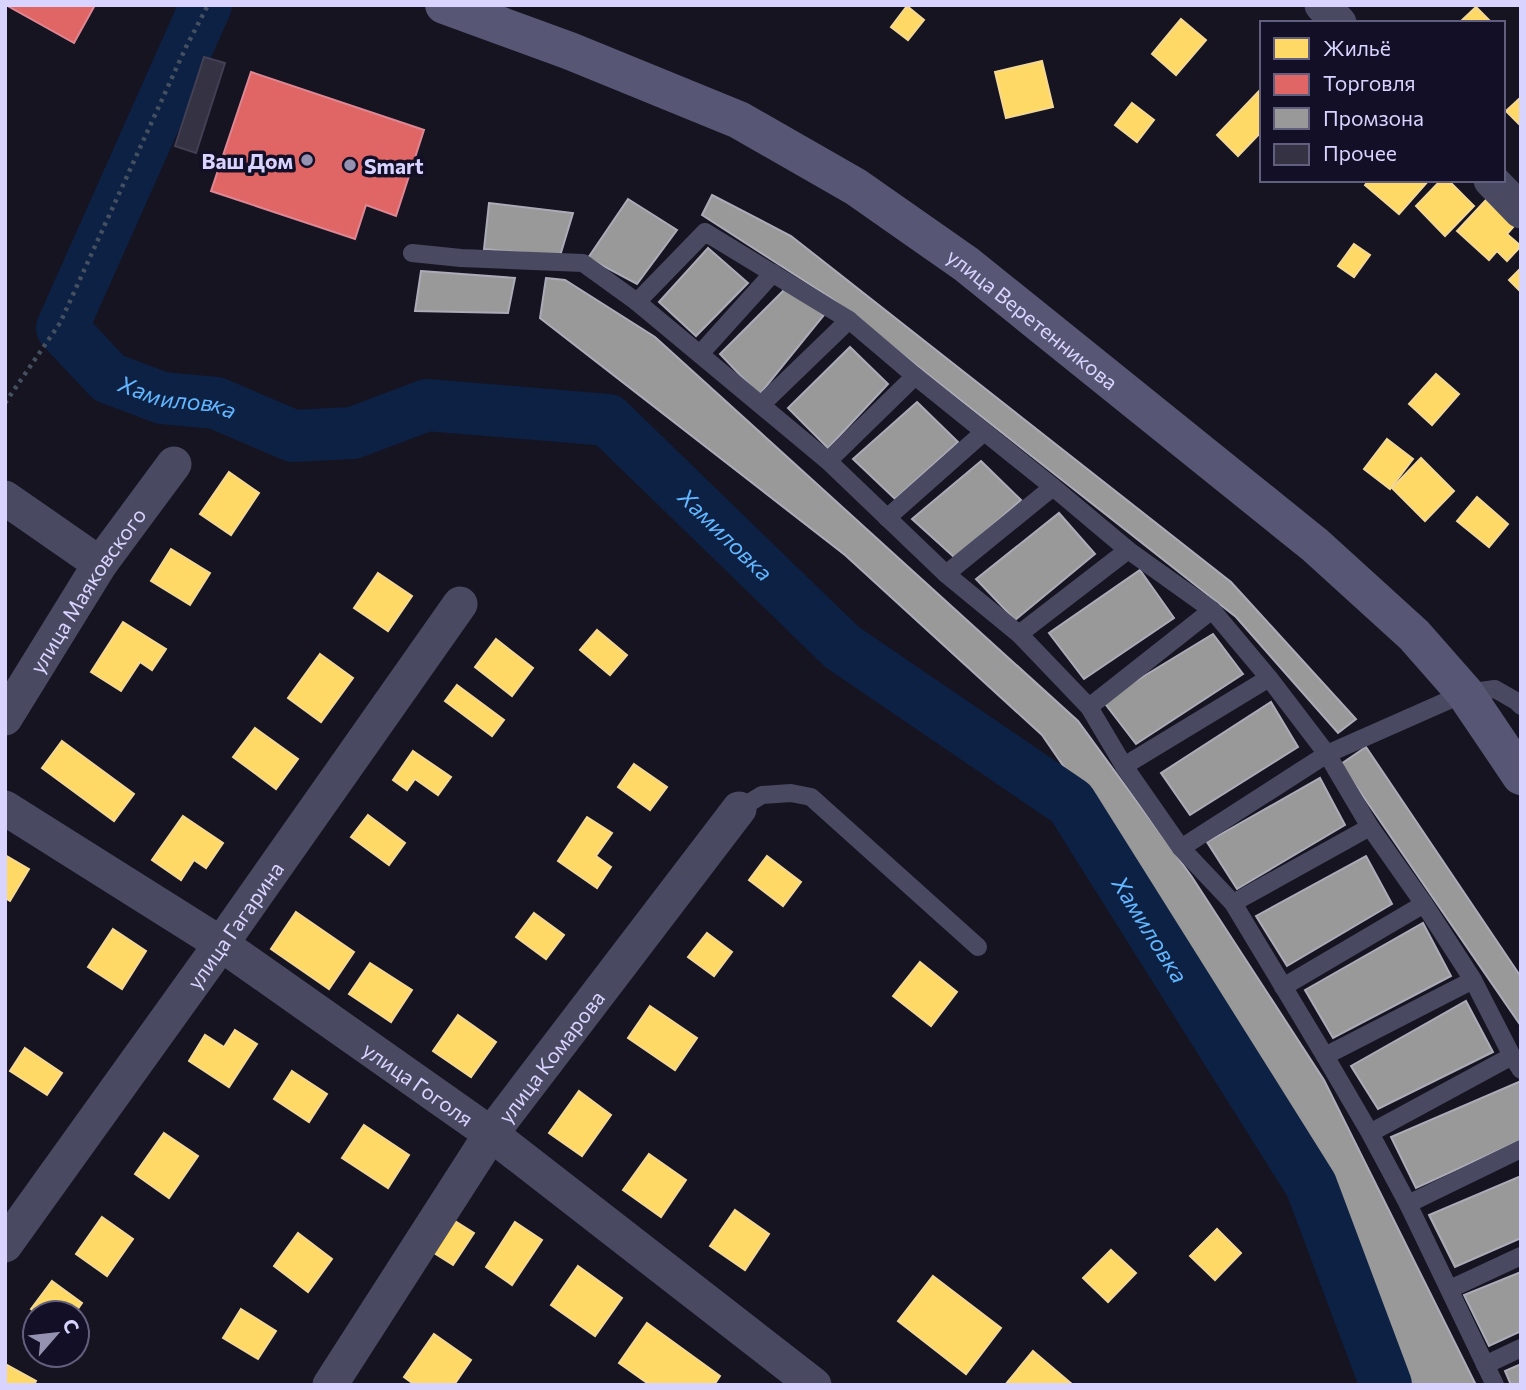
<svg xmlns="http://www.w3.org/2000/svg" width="1526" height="1390" font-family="Commissioner,sans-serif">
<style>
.homes{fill:#ffd966;stroke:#f4d894;stroke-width:2}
.shops{fill:#e06666;stroke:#de8794;stroke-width:2}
.industry{fill:#999;stroke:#acabb8;stroke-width:2}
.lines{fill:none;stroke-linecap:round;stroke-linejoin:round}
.river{stroke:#0d2144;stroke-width:52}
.building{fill:#343243;stroke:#433f54;stroke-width:2}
.path{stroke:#44505f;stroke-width:4.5;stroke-dasharray:3.5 5;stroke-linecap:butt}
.lane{stroke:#4a4962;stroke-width:18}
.street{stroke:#4a4962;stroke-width:35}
.secondary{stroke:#575674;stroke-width:38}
.poi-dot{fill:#9591b1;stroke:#130f26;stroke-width:2.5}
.labels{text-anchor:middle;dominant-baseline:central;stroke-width:7;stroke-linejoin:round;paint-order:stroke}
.poi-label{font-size:21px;font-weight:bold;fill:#d9d4ff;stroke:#130f26;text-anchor:end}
.street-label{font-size:21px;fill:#d9d4ff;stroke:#130f26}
.water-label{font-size:23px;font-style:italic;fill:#62b6ff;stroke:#130f26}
</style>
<rect width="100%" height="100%" fill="#161421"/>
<g class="homes">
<path d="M 907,6 L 924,20 L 908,40 L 891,27 Z"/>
<path d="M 1476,7 L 1492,23 L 1459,23 Z"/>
<path d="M 1181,19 L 1206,40 L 1176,75 L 1152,54 Z"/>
<path d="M 1042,61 L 1053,107 L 1006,118 L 995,72 Z"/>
<path d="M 1262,88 L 1262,131 L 1238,156 L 1217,135 Z"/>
<path d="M 1521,97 L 1521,126 L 1506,111 Z"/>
<path d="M 1132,103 L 1154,120 L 1137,142 L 1115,125 Z"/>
<path d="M 1369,180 L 1429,180 L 1399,214 L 1365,185 Z"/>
<path d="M 1441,180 L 1448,180 L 1474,206 L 1445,236 L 1416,206 Z"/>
<path d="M 1486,200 L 1514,226 L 1507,234 L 1521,246 L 1507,261 L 1497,251 L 1489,260 L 1457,231 Z"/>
<path d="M 1354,244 L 1370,255 L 1354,277 L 1338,266 Z"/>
<path d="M 1521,268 L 1521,292 L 1509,280 Z"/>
<path d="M 1436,374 L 1459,394 L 1432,425 L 1409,404 Z"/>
<path d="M 1387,439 L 1413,459 L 1390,489 L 1364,469 Z"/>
<path d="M 1421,458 L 1454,491 L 1425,521 L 1392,488 Z"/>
<path d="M 229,472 L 259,493 L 231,535 L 200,514 Z"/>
<path d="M 1477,497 L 1508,524 L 1489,547 L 1457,521 Z"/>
<path d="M 171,549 L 210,573 L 190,605 L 151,581 Z"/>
<path d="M 378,573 L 412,596 L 388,631 L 354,608 Z"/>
<path d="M 123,622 L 166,649 L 152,670 L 140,662 L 121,691 L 91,672 Z"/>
<path d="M 597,630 L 627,655 L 610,675 L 580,650 Z"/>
<path d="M 496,639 L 533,668 L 512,696 L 475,667 Z"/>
<path d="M 320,654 L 353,678 L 321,722 L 288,698 Z"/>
<path d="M 457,685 L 504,720 L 492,736 L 445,701 Z"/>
<path d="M 255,728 L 298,759 L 276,789 L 233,757 Z"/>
<path d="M 62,741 L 134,794 L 114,821 L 42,768 Z"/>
<path d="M 413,751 L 451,777 L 438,795 L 415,779 L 407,790 L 393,780 Z"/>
<path d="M 634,764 L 667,787 L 650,810 L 618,787 Z"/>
<path d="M 368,815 L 405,843 L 389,865 L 351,837 Z"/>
<path d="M 183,816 L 223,843 L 206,868 L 194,860 L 181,880 L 152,860 Z"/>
<path d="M 587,817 L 612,833 L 596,856 L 611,867 L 597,888 L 558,861 Z"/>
<path d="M 5,855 L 29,869 L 10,901 L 5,898 Z"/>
<path d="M 767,856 L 801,882 L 783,906 L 749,880 Z"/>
<path d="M 296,912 L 354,952 L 329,989 L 271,949 Z"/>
<path d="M 534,913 L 564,935 L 546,959 L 516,937 Z"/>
<path d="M 113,929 L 146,951 L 122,989 L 88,967 Z"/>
<path d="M 707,933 L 732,952 L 714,976 L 688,957 Z"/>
<path d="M 920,962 L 957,992 L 931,1026 L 893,996 Z"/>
<path d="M 370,963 L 412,990 L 391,1022 L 349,994 Z"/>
<path d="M 650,1006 L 697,1038 L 675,1070 L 628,1038 Z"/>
<path d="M 458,1015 L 496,1042 L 471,1077 L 433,1051 Z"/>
<path d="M 235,1030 L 257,1044 L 229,1087 L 189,1061 L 205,1035 L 224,1047 Z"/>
<path d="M 25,1048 L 62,1073 L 47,1095 L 10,1071 Z"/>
<path d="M 292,1071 L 327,1094 L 309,1122 L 274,1099 Z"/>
<path d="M 579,1091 L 611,1115 L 582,1156 L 549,1133 Z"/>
<path d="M 364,1125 L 409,1155 L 388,1188 L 342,1158 Z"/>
<path d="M 164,1133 L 198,1156 L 169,1198 L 135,1174 Z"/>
<path d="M 649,1154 L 686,1180 L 661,1217 L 623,1190 Z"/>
<path d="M 735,1210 L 769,1234 L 745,1270 L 710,1246 Z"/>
<path d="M 102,1217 L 133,1239 L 107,1276 L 76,1254 Z"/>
<path d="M 455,1221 L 474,1233 L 453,1265 L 434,1253 Z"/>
<path d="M 515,1222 L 542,1240 L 512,1285 L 486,1267 Z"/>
<path d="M 1217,1229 L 1241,1253 L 1215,1280 L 1190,1256 Z"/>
<path d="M 298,1233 L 332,1259 L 308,1292 L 274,1266 Z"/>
<path d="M 1111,1250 L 1136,1273 L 1108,1302 L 1083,1278 Z"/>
<path d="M 578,1266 L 622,1298 L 595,1336 L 551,1305 Z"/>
<path d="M 933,1276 L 1001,1328 L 966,1374 L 898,1321 Z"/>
<path d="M 52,1281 L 82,1303 L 75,1313 L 36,1313 L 31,1309 Z"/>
<path d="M 241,1309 L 276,1331 L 258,1359 L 223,1338 Z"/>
<path d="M 647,1323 L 720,1376 L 714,1385 L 650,1385 L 619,1363 Z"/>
<path d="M 434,1334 L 471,1360 L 454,1385 L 415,1385 L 404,1377 Z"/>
<path d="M 1033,1351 L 1073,1385 L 1005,1385 Z"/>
<path d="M 5,1364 L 36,1381 L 34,1385 L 5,1385 Z"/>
</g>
<g class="shops">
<path d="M 6,5 L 95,5 L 74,43 Z"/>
<path d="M 251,72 L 424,130 L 396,216 L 366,205 L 355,239 L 211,191 Z"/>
</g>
<g class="industry">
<path d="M 712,195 L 791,236 L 1231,582 L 1356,719 L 1338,733 L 1236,617 L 831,298 L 702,215 Z"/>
<path d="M 628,199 L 677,230 L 637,284 L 588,258 Z"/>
<path d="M 489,203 L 573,213 L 560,256 L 484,249 Z"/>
<path d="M 708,248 L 748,283 L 696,336 L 659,302 Z"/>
<path d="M 421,271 L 515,278 L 508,313 L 415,311 Z"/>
<path d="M 546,278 L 565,280 L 655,337 L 1078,721 L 1192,877 L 1324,1080 L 1476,1385 L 1404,1385 L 1291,1116 L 1193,954 L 1042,735 L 845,555 L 540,318 Z"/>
<path d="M 786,288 L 824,315 L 759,395 L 720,354 Z"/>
<path d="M 850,347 L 888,384 L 828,448 L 788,408 Z"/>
<path d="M 917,402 L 958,442 L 895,499 L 853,459 Z"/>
<path d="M 981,461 L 1021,500 L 955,558 L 912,519 Z"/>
<path d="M 1059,513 L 1095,554 L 1015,620 L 976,579 Z"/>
<path d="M 1140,570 L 1174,618 L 1084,679 L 1049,633 Z"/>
<path d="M 1213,634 L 1243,674 L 1136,744 L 1103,701 Z"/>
<path d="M 1271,702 L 1298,747 L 1190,815 L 1161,773 Z"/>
<path d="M 1366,747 L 1521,977 L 1521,1026 L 1341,764 Z"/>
<path d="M 1320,778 L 1345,825 L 1237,889 L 1207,842 Z"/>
<path d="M 1366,856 L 1392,904 L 1287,966 L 1256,916 Z"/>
<path d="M 1423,923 L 1451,976 L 1333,1038 L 1305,990 Z"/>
<path d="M 1466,1001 L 1493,1052 L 1378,1109 L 1351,1066 Z"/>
<path d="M 1521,1081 L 1521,1140 L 1416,1188 L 1391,1137 Z"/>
<path d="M 1521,1176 L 1521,1238 L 1455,1267 L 1429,1215 Z"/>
<path d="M 1521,1272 L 1521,1331 L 1489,1346 L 1464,1295 Z"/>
<path d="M 1521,1364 L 1521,1385 L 1511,1385 L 1505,1371 Z"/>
</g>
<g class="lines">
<path class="river" id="s1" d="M 206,5 L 62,328 L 109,378 L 162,398 L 216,403 L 293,436 L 353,433 L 427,405 L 608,420 L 842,647 L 1071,803 L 1311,1185 L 1386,1385"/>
</g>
<path class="building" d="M 204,57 L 225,63 L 196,153 L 175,146 Z"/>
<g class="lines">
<path class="path" d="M 5,403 L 60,323 L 186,47 L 208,5"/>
<g class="lane">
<path d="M 412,253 L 461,258 L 583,263 L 637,302 L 828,461 L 946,574 L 1019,634 L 1089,707 L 1124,766 L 1181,848 L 1233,903 L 1325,1056 L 1370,1133 L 1408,1204 L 1495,1385"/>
<path d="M 637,302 L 705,232 L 849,320 L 915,376 L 1053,487 L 1128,550 L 1212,610 L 1269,678 L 1327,754 L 1370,827 L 1424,904 L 1473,980 L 1512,1056 L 1521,1070"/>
<path d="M 700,354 L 773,273"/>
<path d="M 761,405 L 849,320"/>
<path d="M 828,461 L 915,376"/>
<path d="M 887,518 L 984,432"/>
<path d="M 946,574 L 1053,487"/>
<path d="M 1019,634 L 1128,550"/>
<path d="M 1089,707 L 1212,610"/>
<path d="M 1124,766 L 1269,678"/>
<path d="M 739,809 L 762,795 L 791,793 L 811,797 L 978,947"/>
<path d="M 1181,848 L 1327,754 L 1465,693 L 1495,689 L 1516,701 L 1521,706"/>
<path d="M 1233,903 L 1370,827"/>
<path d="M 1283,987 L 1424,904"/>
<path d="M 1325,1056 L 1473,980"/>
<path d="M 1370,1133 L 1512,1056"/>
<path d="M 1408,1204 L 1521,1149"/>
<path d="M 1450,1289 L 1521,1256"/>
<path d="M 1485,1365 L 1521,1348"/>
</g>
<g class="street">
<path d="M 1322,5 L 1339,23"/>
<path d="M 1491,180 L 1521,211"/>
<path d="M 5,498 L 100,564"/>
<path id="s2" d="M 5,718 L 100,564 L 174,464"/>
<path id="s3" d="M 5,808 L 221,944 L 491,1134 L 814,1385"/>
<path id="s4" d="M 5,1245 L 221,944 L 460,604"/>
<path id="s5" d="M 330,1385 L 491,1134 L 739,809"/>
</g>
<path class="secondary" id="s6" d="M 444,5 L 570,51 L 739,120 L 856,187 L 966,264 L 1315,545 L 1414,635 L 1465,693 L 1521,776"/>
</g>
<g class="poi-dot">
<circle cx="307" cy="160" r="7"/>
<circle cx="350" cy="165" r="7"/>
</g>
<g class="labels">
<g class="poi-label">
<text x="293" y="160">Ваш Дом</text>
<text x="364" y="165" text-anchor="start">Smart</text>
</g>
<g class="street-label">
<text stroke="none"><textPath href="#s6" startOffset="672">улица Веретенникова</textPath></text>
<text stroke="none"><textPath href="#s2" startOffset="152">улица Маяковского</textPath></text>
<text stroke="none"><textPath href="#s4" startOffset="394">улица Гагарина</textPath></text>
<text stroke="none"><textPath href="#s5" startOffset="396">улица Комарова</textPath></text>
<text stroke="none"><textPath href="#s3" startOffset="497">улица Гоголя</textPath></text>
</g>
<g class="water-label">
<text stroke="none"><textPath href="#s1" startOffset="494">Хамиловка</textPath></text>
<text stroke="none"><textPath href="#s1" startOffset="1102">Хамиловка</textPath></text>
<text stroke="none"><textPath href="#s1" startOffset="1690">Хамиловка</textPath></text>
</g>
</g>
<rect width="1526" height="1390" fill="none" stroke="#d9d4ff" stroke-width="14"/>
<rect x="1260" y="21" width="245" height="161" fill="#130f26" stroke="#625e7d" stroke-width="2"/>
<rect x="1274" y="38" width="35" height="21" fill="#ffd966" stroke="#625e7d" stroke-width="2"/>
<text x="1323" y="56" font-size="21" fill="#d9d4ff">Жильё</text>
<rect x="1274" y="74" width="35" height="21" fill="#e06666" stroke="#625e7d" stroke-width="2"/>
<text x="1323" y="91" font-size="21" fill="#d9d4ff">Торговля</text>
<rect x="1274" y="108" width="35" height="21" fill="#999999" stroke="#625e7d" stroke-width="2"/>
<text x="1323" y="126" font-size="21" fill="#d9d4ff">Промзона</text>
<rect x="1274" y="144" width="35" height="21" fill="#343243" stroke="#625e7d" stroke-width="2"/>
<text x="1323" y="161" font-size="21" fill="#d9d4ff">Прочее</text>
<g transform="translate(56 1334) rotate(62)"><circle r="33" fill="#130f26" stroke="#625e7d" stroke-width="2"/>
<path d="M0-5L12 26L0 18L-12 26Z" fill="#9591b1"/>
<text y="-10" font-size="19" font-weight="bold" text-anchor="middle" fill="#d9d4ff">С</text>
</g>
</svg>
